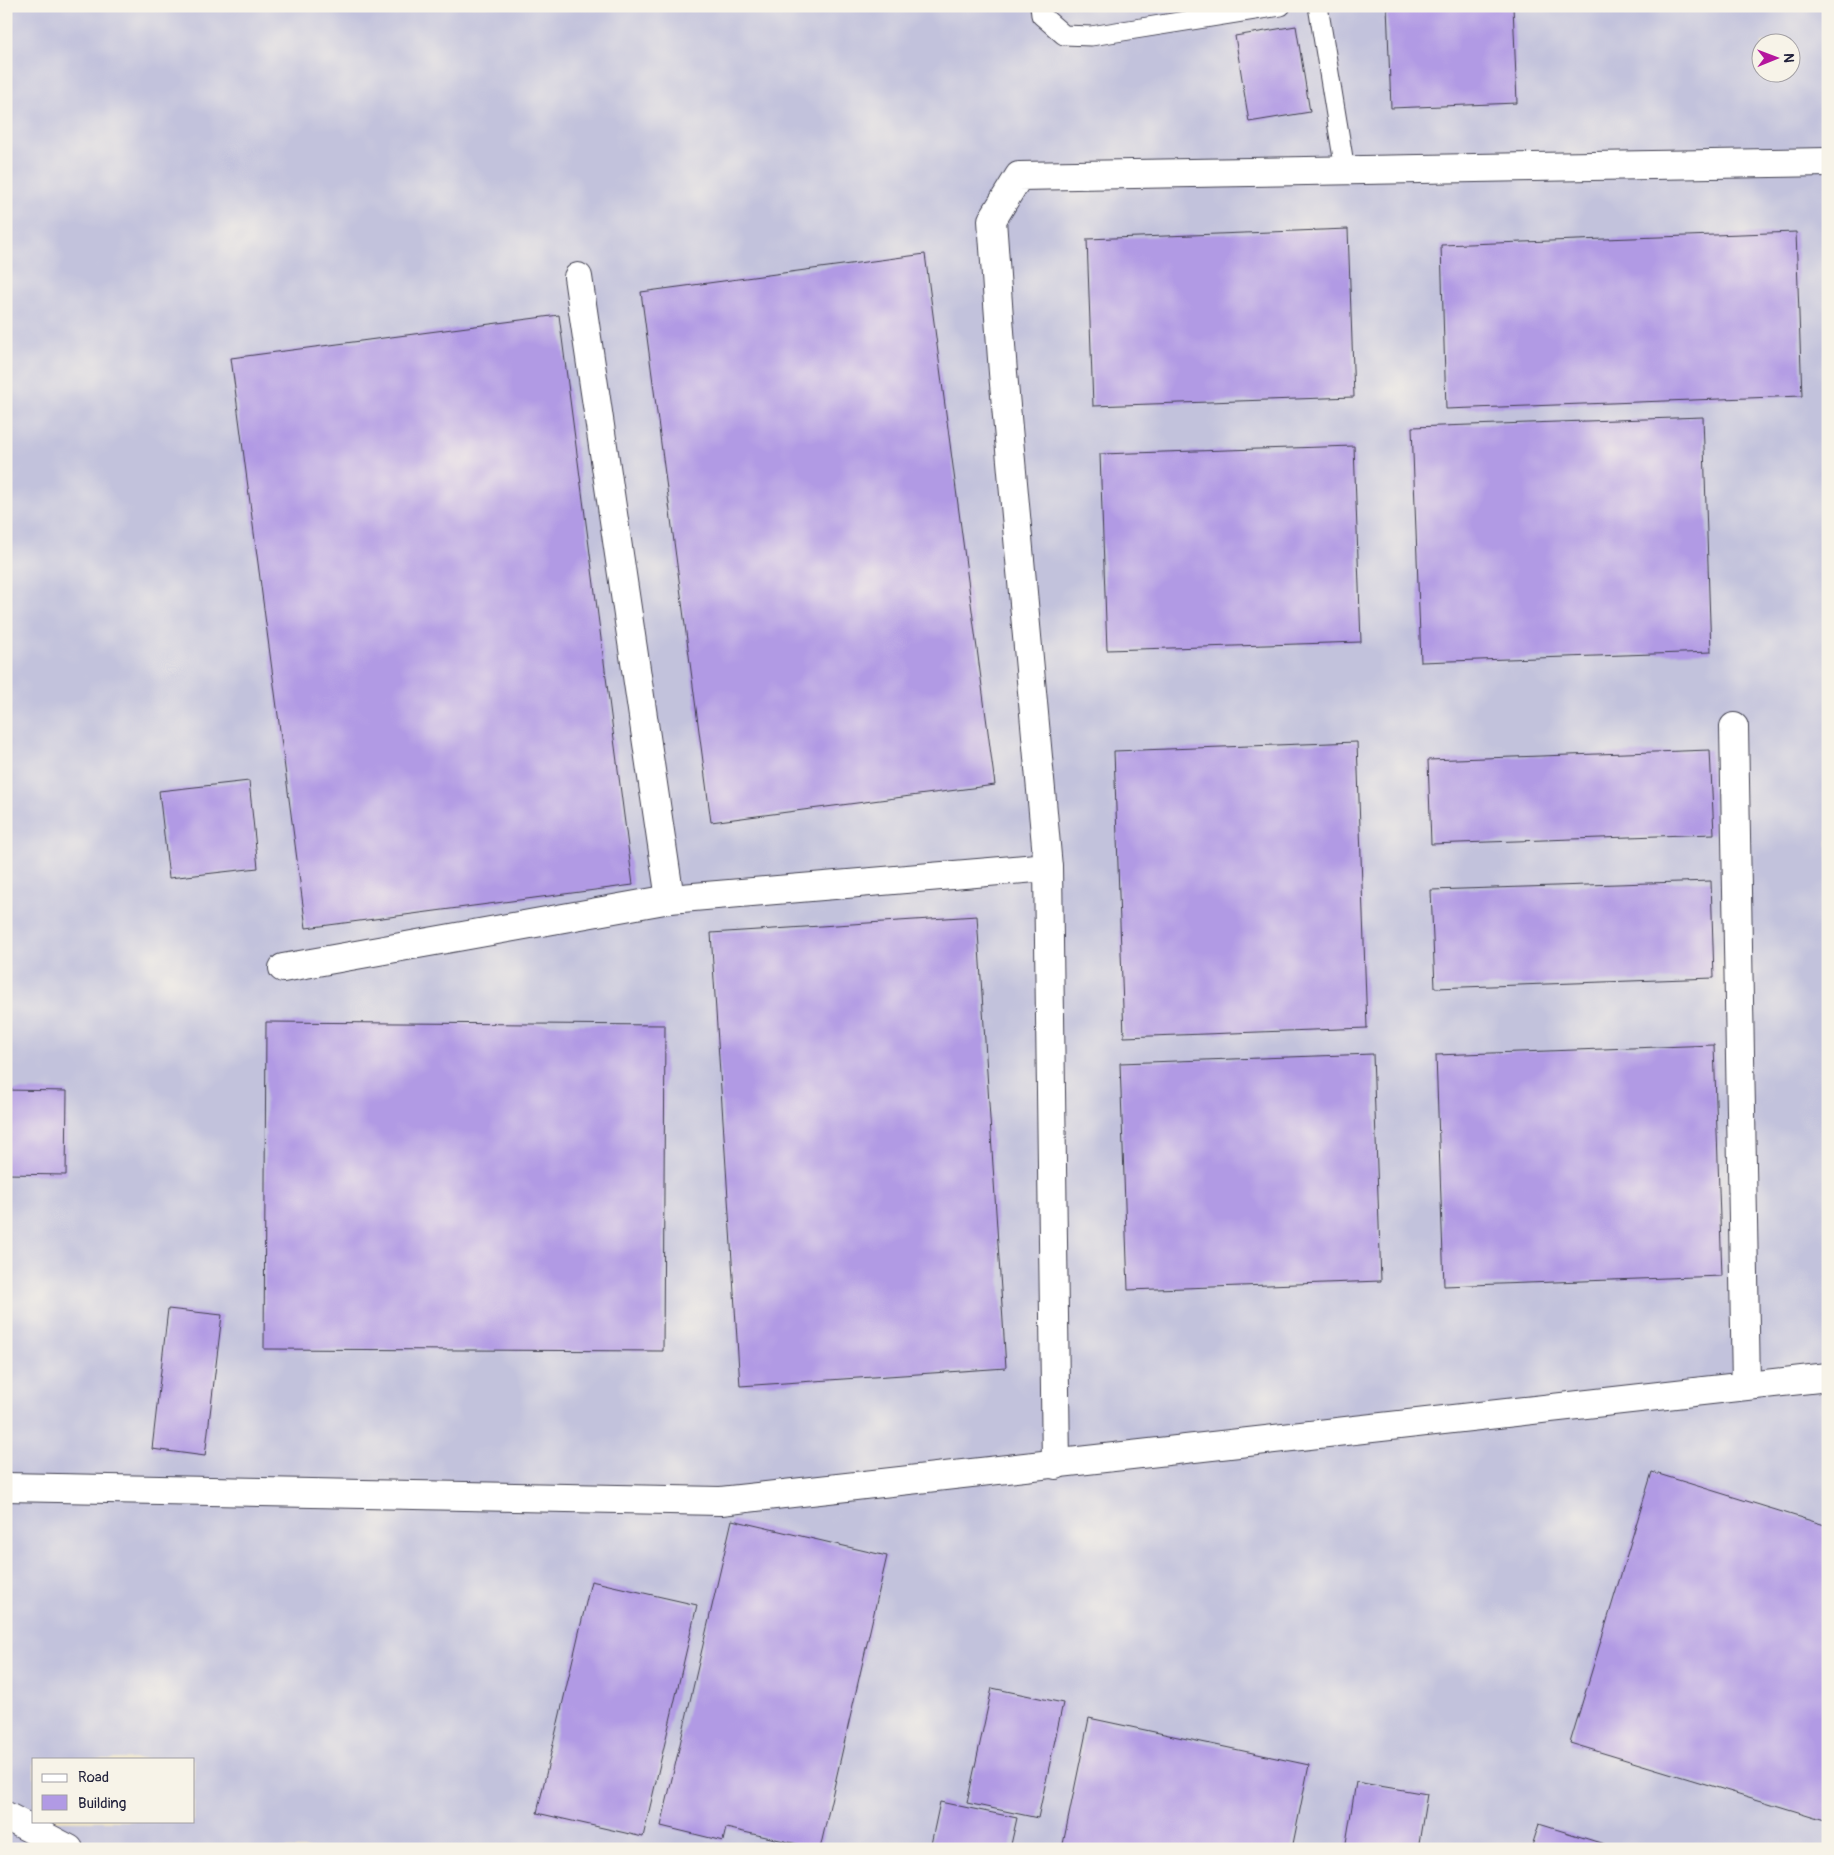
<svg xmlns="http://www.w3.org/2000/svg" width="1834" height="1855" font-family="Pangolin,sans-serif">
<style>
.industrial{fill:#c2c2dc;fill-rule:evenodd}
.building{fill:#b19ae4}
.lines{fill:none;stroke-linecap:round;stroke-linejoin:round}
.service-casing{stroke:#403f4f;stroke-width:21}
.minor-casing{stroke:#403f4f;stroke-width:30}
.secondary-casing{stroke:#403f4f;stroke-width:30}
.service{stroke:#fff;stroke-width:19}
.minor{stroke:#fff;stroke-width:28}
.secondary{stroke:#fff;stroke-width:28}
</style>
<rect width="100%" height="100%" fill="#f7f3e8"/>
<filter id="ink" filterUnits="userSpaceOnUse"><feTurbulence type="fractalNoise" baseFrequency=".02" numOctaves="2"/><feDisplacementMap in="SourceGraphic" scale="10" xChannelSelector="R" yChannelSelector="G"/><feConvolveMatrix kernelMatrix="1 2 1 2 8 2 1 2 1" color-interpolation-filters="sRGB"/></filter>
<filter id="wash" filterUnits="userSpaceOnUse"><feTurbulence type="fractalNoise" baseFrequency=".0096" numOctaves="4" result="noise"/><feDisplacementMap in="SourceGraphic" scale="20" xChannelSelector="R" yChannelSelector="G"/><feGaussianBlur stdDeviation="1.12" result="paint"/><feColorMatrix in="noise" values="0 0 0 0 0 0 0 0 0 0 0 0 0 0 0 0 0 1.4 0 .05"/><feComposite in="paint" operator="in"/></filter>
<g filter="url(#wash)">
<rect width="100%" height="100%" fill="#ece2c1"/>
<path class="industrial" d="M 6,6 L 1828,6 L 1828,1849 L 6,1849 ZM 1762,42 L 1792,42 L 1792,72 L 1762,72 ZM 34,1759 L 194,1759 L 194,1821 L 34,1821 Z"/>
<g id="blocks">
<g class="building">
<path d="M 1387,6 L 1513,6 L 1517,103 L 1391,108 Z"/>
<path d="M 1296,26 L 1310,112 L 1249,122 L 1235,36 Z"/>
<path d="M 1348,229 L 1354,397 L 1093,406 L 1087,239 Z"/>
<path d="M 1796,232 L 1802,396 L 1446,409 L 1441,245 Z"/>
<path d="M 925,254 L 995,785 L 711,822 L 641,292 Z"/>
<path d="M 559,315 L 633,885 L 306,928 L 231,358 Z"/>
<path d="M 1703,417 L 1711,652 L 1421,662 L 1412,427 Z"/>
<path d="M 1354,446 L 1361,642 L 1107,650 L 1100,454 Z"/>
<path d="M 1357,742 L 1367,1028 L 1124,1037 L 1114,751 Z"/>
<path d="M 1710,750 L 1714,834 L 1431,844 L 1428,760 Z"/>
<path d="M 249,781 L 258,868 L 169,878 L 159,791 Z"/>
<path d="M 1711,881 L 1714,978 L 1435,988 L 1431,890 Z"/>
<path d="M 977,916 L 1006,1368 L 740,1386 L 711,933 Z"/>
<path d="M 266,1022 L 665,1025 L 663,1351 L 264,1349 Z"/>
<path d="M 1714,1045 L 1722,1276 L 1444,1286 L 1436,1055 Z"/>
<path d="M 1373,1054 L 1381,1281 L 1128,1290 L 1120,1063 Z"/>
<path d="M 6,1090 L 67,1091 L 66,1175 L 6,1174 Z"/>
<path d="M 168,1309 L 222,1315 L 205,1456 L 152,1449 Z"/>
<path d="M 1652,1472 L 1828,1526 L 1828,1821 L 1570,1743 Z"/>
<path d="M 732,1520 L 887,1556 L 820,1849 L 726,1828 L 723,1841 L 661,1826 Z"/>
<path d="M 591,1581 L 697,1605 L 643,1837 L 537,1813 Z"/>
<path d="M 992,1688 L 1063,1703 L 1038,1818 L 967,1803 Z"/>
<path d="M 1089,1718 L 1309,1765 L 1292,1849 L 1062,1849 Z"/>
<path d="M 1356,1782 L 1427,1794 L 1418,1849 L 1345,1849 Z"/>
<path d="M 940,1802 L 1017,1818 L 1010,1849 L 930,1849 Z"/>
<path d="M 1539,1824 L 1617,1848 L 1617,1849 L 1531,1849 Z"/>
</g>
</g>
</g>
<g filter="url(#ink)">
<use href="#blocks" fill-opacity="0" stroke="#403f4f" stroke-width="1"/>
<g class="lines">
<defs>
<g id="service">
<path d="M 1040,6 L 1041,15 L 1064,35 L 1091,36 L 1281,6"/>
<path d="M 1318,6 L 1345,170"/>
</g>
<g id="minor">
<path d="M 578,277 L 670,899"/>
<path d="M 1734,727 L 1746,1385"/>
<path d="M 283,968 L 670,899 L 1048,867"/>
<path d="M 1056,1465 L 1048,867 L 1003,373 L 992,220 L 1019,176 L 1828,162"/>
<path d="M 6,1487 L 721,1501 L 1828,1377"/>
</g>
<path id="secondary" d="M 6,1816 L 69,1849"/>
</defs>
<use href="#service" class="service-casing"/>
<use href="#minor" class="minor-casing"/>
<use href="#secondary" class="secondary-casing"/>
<use href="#service" class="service"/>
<use href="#minor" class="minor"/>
<use href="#secondary" class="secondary"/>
</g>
</g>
<rect width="1834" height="1855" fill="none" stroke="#f7f3e8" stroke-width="25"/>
<rect x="32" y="1758" width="162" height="65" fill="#f7f3e8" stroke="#a29fa3"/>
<rect x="42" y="1774" width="25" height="8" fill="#ffffff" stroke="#a29fa3"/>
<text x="78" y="1782" font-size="15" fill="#22223b">Road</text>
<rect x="42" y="1795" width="25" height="15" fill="#b19ae4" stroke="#a29fa3"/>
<text x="78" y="1808" font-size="15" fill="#22223b">Building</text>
<g transform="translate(1776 58) rotate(89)"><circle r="24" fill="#f7f3e8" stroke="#a29fa3"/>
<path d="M0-4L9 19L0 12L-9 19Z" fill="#b5179e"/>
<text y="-8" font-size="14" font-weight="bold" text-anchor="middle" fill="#22223b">N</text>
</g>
</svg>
